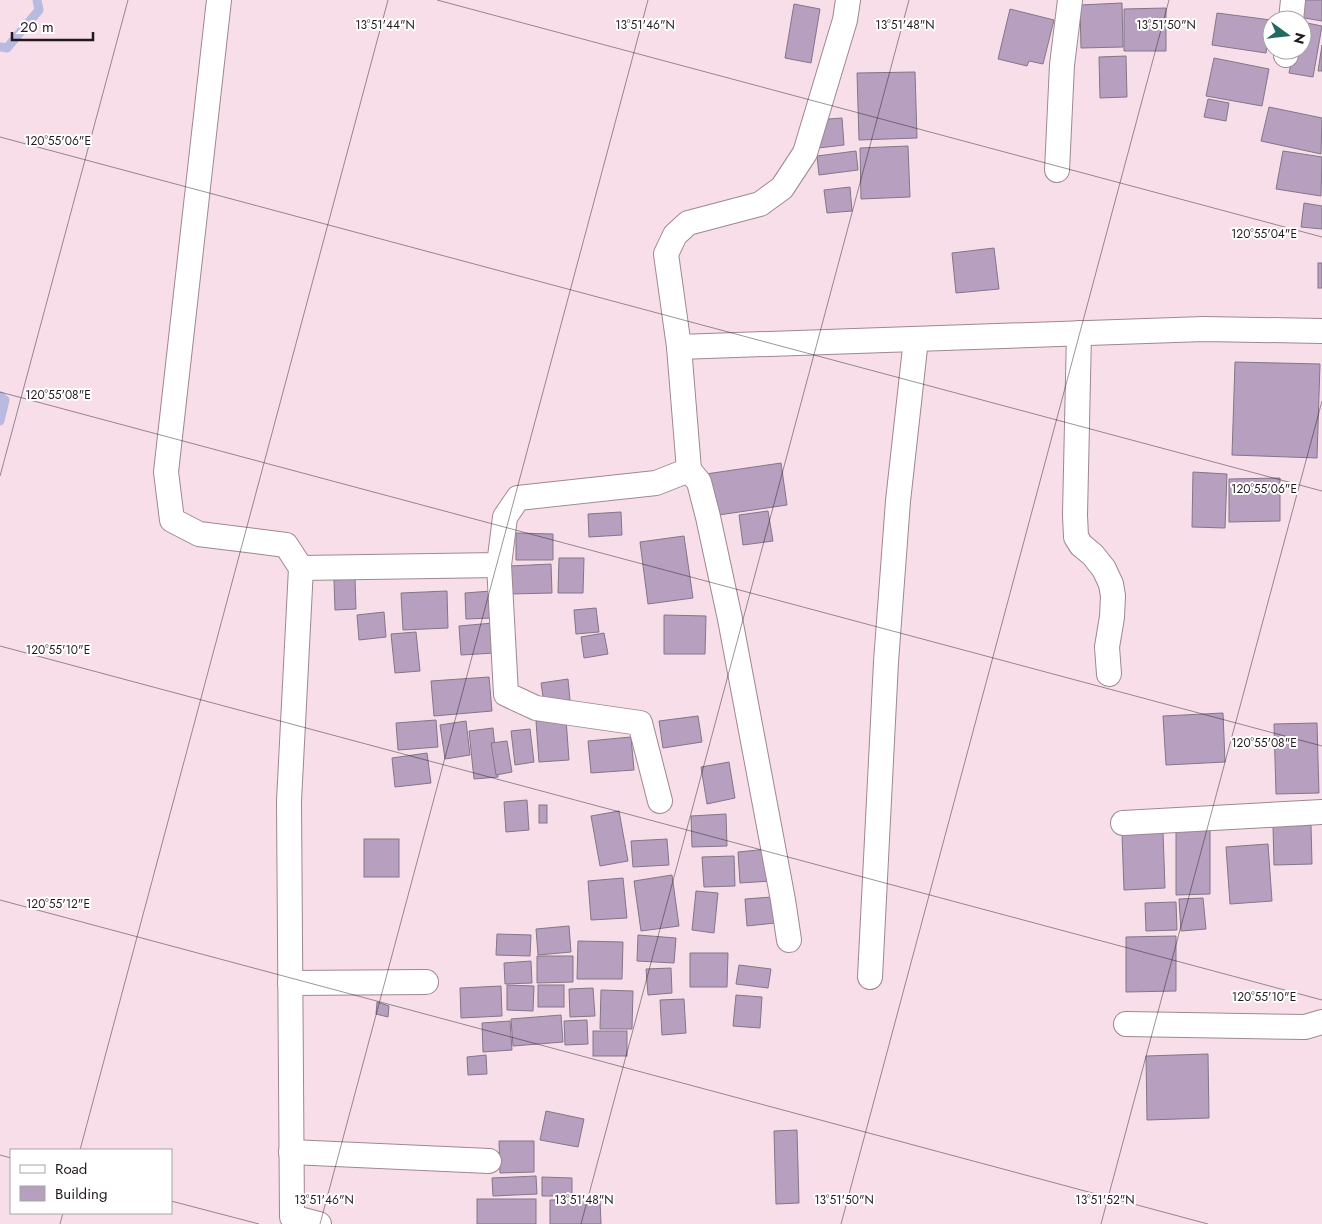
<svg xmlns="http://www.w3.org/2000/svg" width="1322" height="1224" font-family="Jost,sans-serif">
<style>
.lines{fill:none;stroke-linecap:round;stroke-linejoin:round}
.stream{stroke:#b8badf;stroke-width:9}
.building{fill:#b69fbf;stroke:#837688}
.street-casing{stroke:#9f8792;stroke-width:26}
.street{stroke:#fff;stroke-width:24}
.ticks{fill:none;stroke:#22191d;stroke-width:1;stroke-opacity:0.45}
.ticks-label{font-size:12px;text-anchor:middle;fill:#22191d;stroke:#fff;stroke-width:4;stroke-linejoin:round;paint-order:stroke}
</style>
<rect width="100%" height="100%" fill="#f8dee9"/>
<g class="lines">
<g class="stream">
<path d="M 0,47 L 7,48 L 39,10 L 37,0"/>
<path d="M 0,396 L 5,400 L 0,421"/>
</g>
</g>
<g class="building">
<path d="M 1302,0 L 1322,0 L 1322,21 L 1299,17 Z"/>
<path d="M 1122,3 L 1123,47 L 1081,48 L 1080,5 Z"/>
<path d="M 794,4 L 820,9 L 811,63 L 785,58 Z"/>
<path d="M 1166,8 L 1166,51 L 1124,51 L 1124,9 Z"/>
<path d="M 1010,9 L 1054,20 L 1043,64 L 1029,61 L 1027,66 L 998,59 Z"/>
<path d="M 1217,13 L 1271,20 L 1266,53 L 1212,45 Z"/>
<path d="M 1302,22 L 1322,26 L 1313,77 L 1289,73 L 1294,50 L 1302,50 Z"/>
<path d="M 1322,45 L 1322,71 L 1318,71 Z"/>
<path d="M 1126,56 L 1127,97 L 1100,98 L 1099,57 Z"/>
<path d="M 1214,58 L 1269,69 L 1262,106 L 1206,96 Z"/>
<path d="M 915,72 L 917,138 L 859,140 L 857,73 Z"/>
<path d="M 1208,99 L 1229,103 L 1226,121 L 1204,117 Z"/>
<path d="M 1269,107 L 1322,118 L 1321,154 L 1261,141 Z"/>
<path d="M 842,118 L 844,145 L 818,148 L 816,120 Z"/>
<path d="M 908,146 L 910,197 L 861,199 L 860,148 Z"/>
<path d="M 856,151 L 858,170 L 819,175 L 817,156 Z"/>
<path d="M 1283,151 L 1322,157 L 1321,196 L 1276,189 Z"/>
<path d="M 850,187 L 852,211 L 827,213 L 824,190 Z"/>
<path d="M 1304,203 L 1322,206 L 1322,229 L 1301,227 Z"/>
<path d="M 994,248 L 999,289 L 956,293 L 952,253 Z"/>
<rect x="1318" y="263" width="4" height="25"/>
<path d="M 1235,362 L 1320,364 L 1317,458 L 1232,455 Z"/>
<path d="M 781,463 L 787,505 L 712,516 L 706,474 Z"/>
<path d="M 1193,472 L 1227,474 L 1225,528 L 1192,527 Z"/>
<path d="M 1280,478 L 1280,521 L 1229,522 L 1229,479 Z"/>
<path d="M 768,511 L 773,541 L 743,545 L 739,515 Z"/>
<path d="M 621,512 L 622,535 L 589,537 L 588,514 Z"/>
<path d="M 516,533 L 553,534 L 553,560 L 516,560 Z"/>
<path d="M 684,536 L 693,598 L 648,604 L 640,542 Z"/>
<path d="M 559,558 L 584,558 L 583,593 L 558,593 Z"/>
<path d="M 551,564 L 552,593 L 510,594 L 510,566 Z"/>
<path d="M 355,579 L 356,609 L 335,610 L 334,580 Z"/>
<path d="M 447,591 L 448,628 L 403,630 L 401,593 Z"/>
<path d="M 491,591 L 492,618 L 466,619 L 465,593 Z"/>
<path d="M 596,608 L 599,632 L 576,634 L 574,610 Z"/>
<path d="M 384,612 L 386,637 L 359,640 L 357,615 Z"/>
<path d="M 664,615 L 706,616 L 705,654 L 664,654 Z"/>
<path d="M 493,623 L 495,653 L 461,655 L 459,626 Z"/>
<path d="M 416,632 L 420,671 L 395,673 L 391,634 Z"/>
<path d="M 604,633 L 608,654 L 584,658 L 581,637 Z"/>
<path d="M 489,677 L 492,711 L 434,716 L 431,681 Z"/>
<path d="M 568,679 L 570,700 L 544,703 L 541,683 Z"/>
<path d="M 1223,713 L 1225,762 L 1166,765 L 1163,716 Z"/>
<path d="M 698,716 L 702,742 L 663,748 L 659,721 Z"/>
<path d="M 566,719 L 569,760 L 539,762 L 536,721 Z"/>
<path d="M 436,720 L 438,747 L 398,750 L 396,723 Z"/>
<path d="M 466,721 L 470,755 L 445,759 L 440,725 Z"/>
<path d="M 1317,723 L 1319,793 L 1276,794 L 1274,724 Z"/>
<path d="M 493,728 L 498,777 L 474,779 L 469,731 Z"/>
<path d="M 530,729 L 534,762 L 515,765 L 511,731 Z"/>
<path d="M 631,737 L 634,770 L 591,773 L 588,741 Z"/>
<path d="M 507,741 L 512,772 L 496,775 L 491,743 Z"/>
<path d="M 427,753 L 431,783 L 395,787 L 392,758 Z"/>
<path d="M 729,762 L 735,798 L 707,804 L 701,767 Z"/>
<path d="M 527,800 L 529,830 L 506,832 L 504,802 Z"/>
<rect x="539" y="805" width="8" height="18"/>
<path d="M 619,811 L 628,861 L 600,866 L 591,816 Z"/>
<path d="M 726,814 L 727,846 L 692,847 L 691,816 Z"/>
<path d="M 1311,825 L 1312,864 L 1274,865 L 1273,826 Z"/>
<path d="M 1176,827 L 1210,827 L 1210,894 L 1176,895 Z"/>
<path d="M 1163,832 L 1165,888 L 1124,890 L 1122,834 Z"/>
<rect x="364" y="839" width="35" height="38"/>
<path d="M 667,839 L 669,865 L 633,867 L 631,841 Z"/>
<path d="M 1268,844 L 1272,901 L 1230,904 L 1226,847 Z"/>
<path d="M 768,849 L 771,881 L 740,883 L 738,852 Z"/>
<path d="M 734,856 L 735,886 L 704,887 L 702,857 Z"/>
<path d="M 672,875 L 679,926 L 641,931 L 634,881 Z"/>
<path d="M 623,878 L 627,918 L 591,920 L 588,881 Z"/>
<path d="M 696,891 L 718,893 L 714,933 L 692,930 Z"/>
<path d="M 772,897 L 775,923 L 747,926 L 745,899 Z"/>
<path d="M 1203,898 L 1206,929 L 1181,931 L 1179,899 Z"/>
<path d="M 1176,902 L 1177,930 L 1146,931 L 1145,903 Z"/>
<path d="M 569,926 L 571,952 L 538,955 L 536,929 Z"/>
<path d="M 497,934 L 531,935 L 530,956 L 496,955 Z"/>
<path d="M 638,935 L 676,938 L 674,963 L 637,961 Z"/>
<path d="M 1176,936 L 1176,991 L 1126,992 L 1126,937 Z"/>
<path d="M 578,941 L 623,942 L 622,979 L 577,979 Z"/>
<path d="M 690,953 L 728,953 L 727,987 L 690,987 Z"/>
<path d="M 537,956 L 573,956 L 573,982 L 537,983 Z"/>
<path d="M 531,961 L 532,983 L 505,984 L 504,963 Z"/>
<path d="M 739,965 L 771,969 L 768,988 L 736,984 Z"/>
<path d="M 671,968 L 672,993 L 648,995 L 646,969 Z"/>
<path d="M 507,985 L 534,986 L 533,1011 L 507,1010 Z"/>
<rect x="538" y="985" width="26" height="22"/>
<path d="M 501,986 L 502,1016 L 461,1018 L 460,988 Z"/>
<path d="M 593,988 L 595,1016 L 570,1017 L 569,989 Z"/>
<path d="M 601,990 L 633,991 L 632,1029 L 600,1029 Z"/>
<path d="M 736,995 L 762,997 L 760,1028 L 733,1026 Z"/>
<path d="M 684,999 L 686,1033 L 662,1035 L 660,1000 Z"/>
<path d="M 377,1002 L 389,1006 L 388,1017 L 376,1014 Z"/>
<path d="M 561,1015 L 563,1042 L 513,1046 L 511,1019 Z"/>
<path d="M 587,1020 L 588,1044 L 565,1045 L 564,1021 Z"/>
<path d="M 510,1021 L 512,1050 L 483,1052 L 482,1023 Z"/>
<rect x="593" y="1031" width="34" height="25"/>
<path d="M 1208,1054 L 1209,1118 L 1147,1120 L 1146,1056 Z"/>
<path d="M 486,1055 L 487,1074 L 468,1075 L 467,1057 Z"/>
<path d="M 546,1111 L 584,1119 L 578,1147 L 540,1140 Z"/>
<path d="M 797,1130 L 799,1203 L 776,1204 L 774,1131 Z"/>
<path d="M 499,1141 L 534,1141 L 534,1172 L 500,1173 Z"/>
<path d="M 536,1176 L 537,1194 L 493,1196 L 492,1178 Z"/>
<path d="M 542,1177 L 572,1178 L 572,1196 L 542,1196 Z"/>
<rect x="477" y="1199" width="59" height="25"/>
<path d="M 600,1199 L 601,1224 L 550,1224 L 550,1200 Z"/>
</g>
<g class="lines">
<defs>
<g id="street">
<path d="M 219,0 L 166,472 L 172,520 L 199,534 L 286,545 L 301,568 L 289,801 L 292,1217 L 319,1224"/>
<path d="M 1291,20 L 1293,0"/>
<path d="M 1286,55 L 1287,50"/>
<path d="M 1057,170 L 1062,65 L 1070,0"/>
<path d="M 1079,333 L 1075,515 L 1076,537 L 1081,545 L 1093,555 L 1104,569 L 1111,584 L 1113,596 L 1112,617 L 1107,647 L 1109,674"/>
<path d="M 679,347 L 1204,329 L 1322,331"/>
<path d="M 689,470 L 699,482 L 708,517 L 730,619 L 783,900 L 789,940"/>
<path d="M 499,565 L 506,694 L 536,708 L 640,723 L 660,801"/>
<path d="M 301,568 L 499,565 L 505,517 L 518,498 L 656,483 L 689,470 L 679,347 L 666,254 L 675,235 L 688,223 L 760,204 L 782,188 L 805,153 L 845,20 L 848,0"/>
<path d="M 1123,823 L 1322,812"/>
<path d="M 870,977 L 886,662 L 898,501 L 916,339"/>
<path d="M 290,983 L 426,982"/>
<path d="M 1126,1024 L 1305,1027 L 1322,1022"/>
<path d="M 291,1152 L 489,1161"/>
</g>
</defs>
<use href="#street" class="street-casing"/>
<use href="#street" class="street"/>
</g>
<path class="ticks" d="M 437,0 L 1322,237M 0,137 L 1322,491M 0,392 L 1322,746M 0,476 L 128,0M 0,646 L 1322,1000M 0,900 L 1208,1224M 80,1150 L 388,0M 0,1155 L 11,1158M 171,1201 L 259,1224M 60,1224 L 63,1213M 320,1224 L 648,0M 581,1224 L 909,0M 841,1224 L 1169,0M 1101,1224 L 1322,401"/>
<g class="ticks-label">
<text x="385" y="29">13°51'44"N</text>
<text x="645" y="29">13°51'46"N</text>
<text x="905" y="29">13°51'48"N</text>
<text x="1166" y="29">13°51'50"N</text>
<text x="58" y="145">120°55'06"E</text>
<text x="1264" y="238">120°55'04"E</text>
<text x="58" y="399">120°55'08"E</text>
<text x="1264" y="493">120°55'06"E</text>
<text x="58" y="654">120°55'10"E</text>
<text x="1264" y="747">120°55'08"E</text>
<text x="58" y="908">120°55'12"E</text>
<text x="1264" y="1001">120°55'10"E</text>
<text x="324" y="1204">13°51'46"N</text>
<text x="584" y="1204">13°51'48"N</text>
<text x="844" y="1204">13°51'50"N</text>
<text x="1105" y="1204">13°51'52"N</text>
</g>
<rect x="10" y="1149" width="162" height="65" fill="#ffffff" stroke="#a7a3a5"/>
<rect x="20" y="1165" width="25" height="8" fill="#ffffff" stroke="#a7a3a5"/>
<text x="55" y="1174" font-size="15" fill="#22191d">Road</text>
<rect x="20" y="1186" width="25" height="15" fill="#b69fbf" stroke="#a7a3a5"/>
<text x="55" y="1199" font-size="15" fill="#22191d">Building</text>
<g transform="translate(1287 35) rotate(105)"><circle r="24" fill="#ffffff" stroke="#a7a3a5"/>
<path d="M0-4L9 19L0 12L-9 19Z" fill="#206a62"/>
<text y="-8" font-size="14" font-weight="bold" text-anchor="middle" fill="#22191d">N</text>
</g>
<path d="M12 32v8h81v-8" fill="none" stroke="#22191d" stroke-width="2.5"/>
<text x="20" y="32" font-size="15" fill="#22191d" stroke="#ffffff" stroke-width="4" paint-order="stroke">20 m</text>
</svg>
